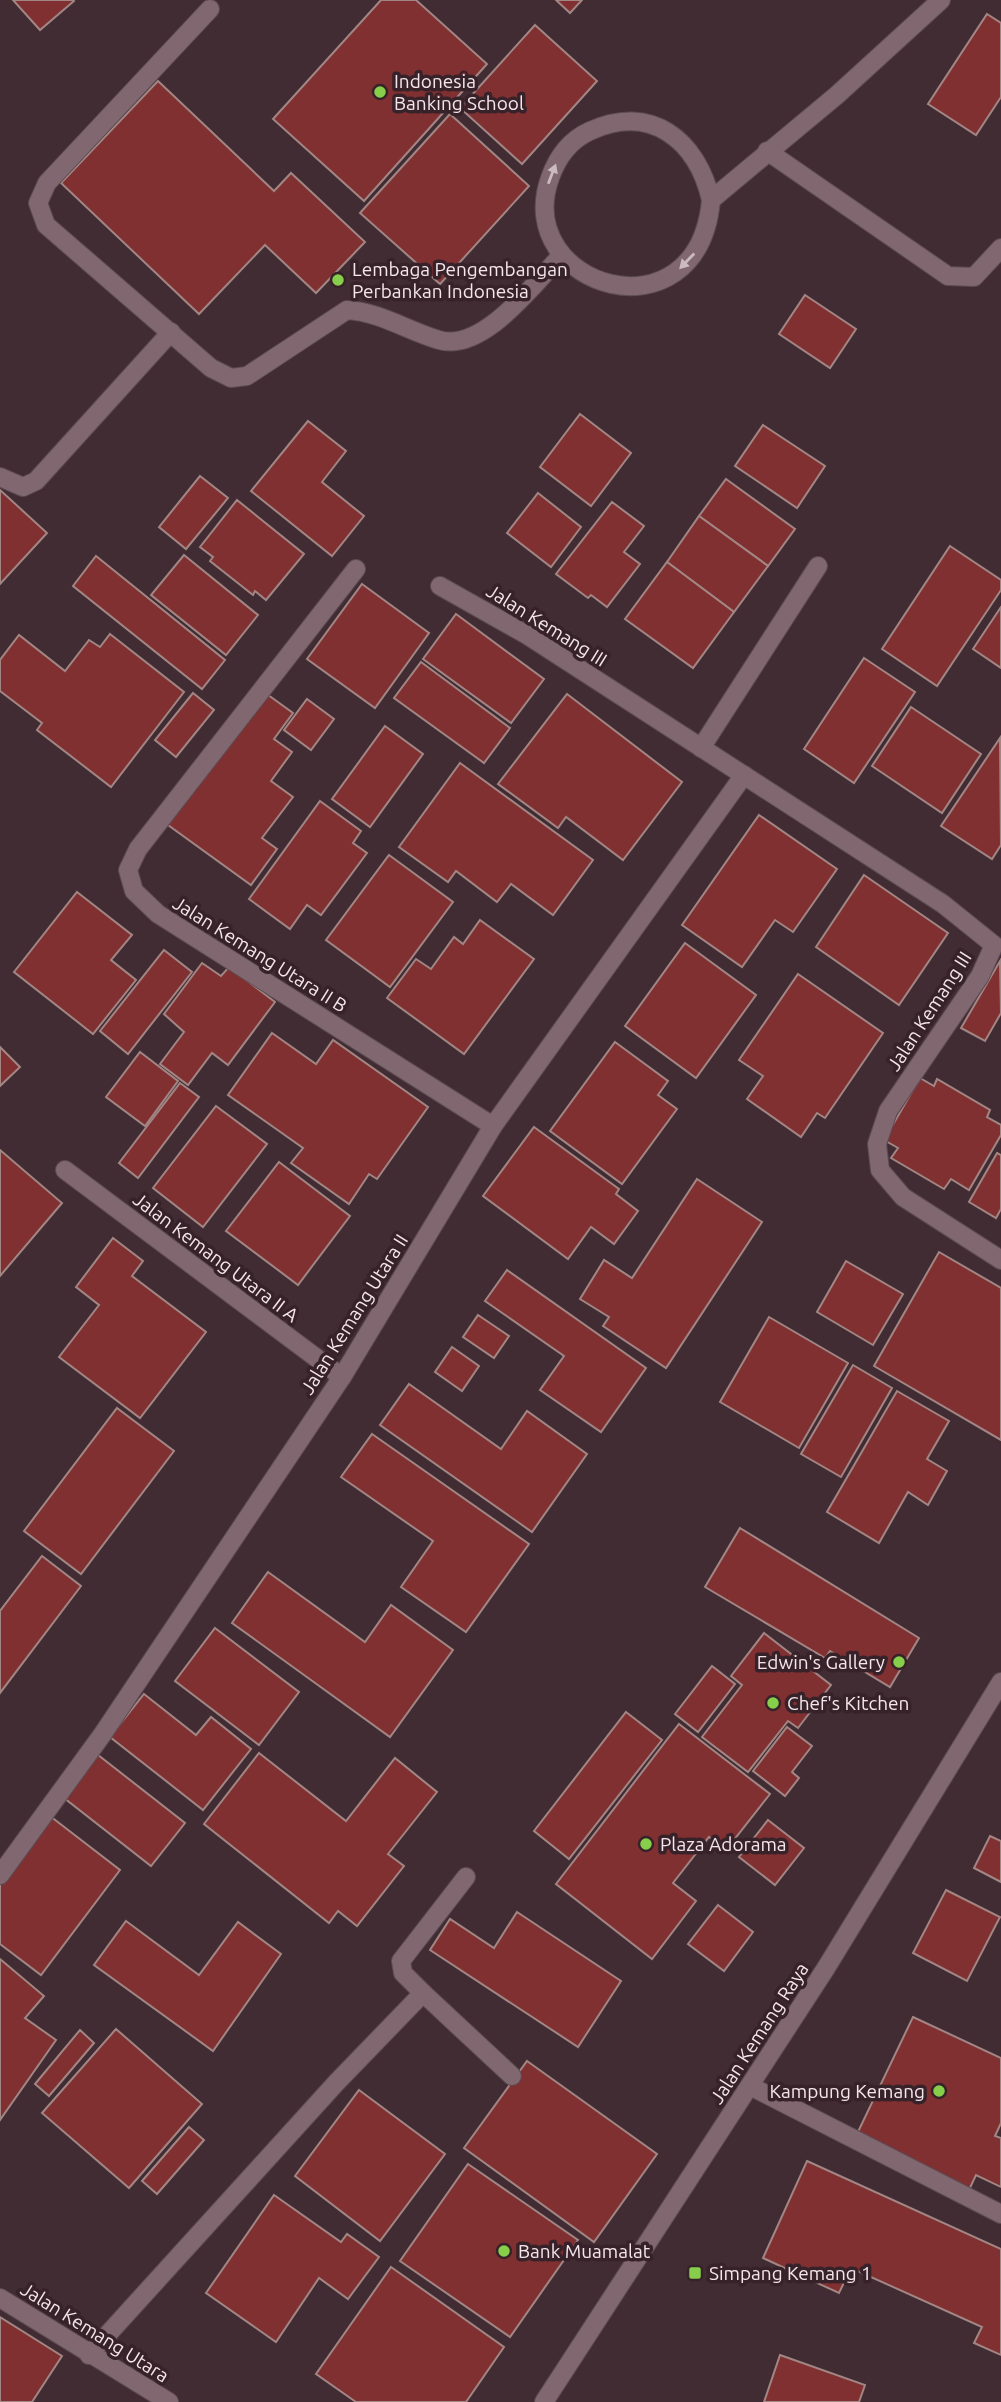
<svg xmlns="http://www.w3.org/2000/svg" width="1001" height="2402" font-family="Ubuntu,sans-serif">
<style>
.building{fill:#813032;stroke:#a18684;stroke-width:2}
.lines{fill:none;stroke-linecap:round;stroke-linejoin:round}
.lane-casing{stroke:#5c4b52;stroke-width:20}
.street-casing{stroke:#5c4b52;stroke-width:20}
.secondary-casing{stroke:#5c4b52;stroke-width:20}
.lane{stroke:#806770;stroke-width:18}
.street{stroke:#806770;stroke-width:18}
.secondary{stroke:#806770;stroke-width:18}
.oneway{fill:#cbbac0}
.poi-dot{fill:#87cf4a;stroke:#37222a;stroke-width:2.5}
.labels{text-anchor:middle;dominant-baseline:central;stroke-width:7;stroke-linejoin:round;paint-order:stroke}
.poi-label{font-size:19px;fill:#f4e6eb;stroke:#37222a;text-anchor:start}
.street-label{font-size:19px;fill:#f4e6eb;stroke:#37222a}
</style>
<rect width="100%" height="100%" fill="#412c34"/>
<g class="building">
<path d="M 13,0 L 73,0 L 74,1 L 40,30 Z"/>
<path d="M 381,0 L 416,0 L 487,64 L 364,201 L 273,119 Z"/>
<path d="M 556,0 L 582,0 L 570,13 Z"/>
<path d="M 987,14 L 1001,23 L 1001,97 L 976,135 L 928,104 Z"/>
<path d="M 535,25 L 597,81 L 522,164 L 460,108 Z"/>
<path d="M 158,81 L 274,191 L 291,173 L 365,242 L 316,293 L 265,245 L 199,314 L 61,183 Z"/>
<path d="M 450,114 L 529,186 L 440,284 L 360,213 Z"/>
<path d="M 805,295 L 856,329 L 830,368 L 779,334 Z"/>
<path d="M 580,414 L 631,453 L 591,506 L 540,467 Z"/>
<path d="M 308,421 L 346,451 L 322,482 L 364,516 L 332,556 L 251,491 Z"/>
<path d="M 763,425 L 825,466 L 797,508 L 735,466 Z"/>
<path d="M 200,476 L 228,498 L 186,549 L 159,527 Z"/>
<path d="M 726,479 L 795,529 L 768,566 L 699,516 Z"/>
<path d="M 0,490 L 47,533 L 0,584 Z"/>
<path d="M 538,493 L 581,527 L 551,567 L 507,533 Z"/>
<path d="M 237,500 L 304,554 L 266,600 L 255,591 L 253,595 L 210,561 L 213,557 L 200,547 Z"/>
<path d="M 612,502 L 644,526 L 624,552 L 640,564 L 607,607 L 591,595 L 588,598 L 556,574 Z"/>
<path d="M 699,516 L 768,566 L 734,612 L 667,562 Z"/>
<path d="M 950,546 L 1001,580 L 1001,590 L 937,686 L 882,649 Z"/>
<path d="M 184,555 L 258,615 L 226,655 L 151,595 Z"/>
<path d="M 96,556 L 225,660 L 202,689 L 73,586 Z"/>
<path d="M 667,562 L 734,612 L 693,668 L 625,619 Z"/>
<path d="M 362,584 L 429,633 L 375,708 L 307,659 Z"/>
<path d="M 1001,607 L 1001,668 L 973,649 Z"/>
<path d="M 456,614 L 544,679 L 511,723 L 423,659 Z"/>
<path d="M 110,634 L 184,692 L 111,787 L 37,730 L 42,723 L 0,691 L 0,660 L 19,635 L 65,671 L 89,640 L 100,647 Z"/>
<path d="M 864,658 L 915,692 L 854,783 L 804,749 Z"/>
<path d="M 421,662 L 510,728 L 484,763 L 394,698 Z"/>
<path d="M 264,692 L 293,713 L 274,739 L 292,752 L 271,781 L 293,797 L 262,838 L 277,849 L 251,885 L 168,825 Z"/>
<path d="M 193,693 L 214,710 L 176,757 L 155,740 Z"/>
<path d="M 567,694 L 682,782 L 623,860 L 566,817 L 558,828 L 498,784 Z"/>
<path d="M 307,699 L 334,719 L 311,750 L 284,730 Z"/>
<path d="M 911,707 L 981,754 L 942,813 L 872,766 Z"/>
<path d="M 385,726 L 423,754 L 370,827 L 332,799 Z"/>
<path d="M 1000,738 L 1001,845 L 992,859 L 941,826 Z"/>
<path d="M 460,763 L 593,860 L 553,915 L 511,884 L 497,902 L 456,871 L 448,882 L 399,847 Z"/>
<path d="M 320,801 L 361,831 L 353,843 L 367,853 L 321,915 L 307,905 L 290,929 L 249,899 Z"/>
<path d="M 759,815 L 837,869 L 793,932 L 775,920 L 742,967 L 682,925 Z"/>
<path d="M 389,855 L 453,902 L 390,987 L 326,940 Z"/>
<path d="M 864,875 L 948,933 L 899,1005 L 816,947 Z"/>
<path d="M 77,892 L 132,935 L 111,960 L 136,980 L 93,1034 L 14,972 Z"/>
<path d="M 480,920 L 534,959 L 464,1054 L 387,998 L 416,959 L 431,969 L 454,937 L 463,944 Z"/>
<path d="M 685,943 L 756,995 L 696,1078 L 625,1026 Z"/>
<path d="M 164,950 L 192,972 L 128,1054 L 100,1031 Z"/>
<path d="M 1000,961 L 1001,1013 L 985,1041 L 961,1028 Z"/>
<path d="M 202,963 L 221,976 L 229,967 L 275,1002 L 228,1065 L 212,1053 L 188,1085 L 160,1064 L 184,1032 L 164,1014 Z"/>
<path d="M 798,974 L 883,1033 L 825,1118 L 817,1113 L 801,1137 L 747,1099 L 763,1076 L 739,1060 Z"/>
<path d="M 272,1033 L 316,1064 L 333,1040 L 428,1107 L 377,1179 L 369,1174 L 349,1204 L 291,1163 L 303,1148 L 228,1095 Z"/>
<path d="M 615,1042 L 668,1081 L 658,1095 L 677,1109 L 622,1184 L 550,1131 Z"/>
<path d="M 0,1047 L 20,1067 L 0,1086 Z"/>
<path d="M 140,1052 L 178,1081 L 145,1126 L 106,1097 Z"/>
<path d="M 920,1078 L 934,1086 L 937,1079 L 990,1110 L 987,1117 L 1001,1125 L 1001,1135 L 969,1190 L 951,1179 L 944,1189 L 891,1158 L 898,1148 L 884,1140 Z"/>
<path d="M 180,1083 L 199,1097 L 138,1178 L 119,1163 Z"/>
<path d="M 216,1106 L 267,1144 L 203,1227 L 153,1188 Z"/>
<path d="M 534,1127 L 619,1189 L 616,1194 L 638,1211 L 614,1244 L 591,1227 L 568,1259 L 483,1196 Z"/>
<path d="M 0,1150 L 62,1203 L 0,1276 Z"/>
<path d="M 997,1153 L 1001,1155 L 1001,1209 L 996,1218 L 969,1202 Z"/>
<path d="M 279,1162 L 350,1216 L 298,1285 L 226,1231 Z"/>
<path d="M 697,1179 L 762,1222 L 666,1368 L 603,1326 L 609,1317 L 580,1299 L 604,1260 L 632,1278 Z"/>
<path d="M 113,1238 L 143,1261 L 132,1276 L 206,1332 L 140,1418 L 59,1357 L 99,1305 L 76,1287 Z"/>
<path d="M 939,1252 L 1001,1288 L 1001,1440 L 874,1366 Z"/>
<path d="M 846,1261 L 903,1294 L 873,1345 L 817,1312 Z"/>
<path d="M 507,1270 L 646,1368 L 601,1432 L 540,1390 L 564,1356 L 485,1301 Z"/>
<path d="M 478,1315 L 509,1336 L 494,1358 L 463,1337 Z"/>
<path d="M 769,1317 L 848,1363 L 799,1448 L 720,1402 Z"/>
<path d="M 452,1347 L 479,1366 L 462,1391 L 435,1372 Z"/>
<path d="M 853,1365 L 892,1388 L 841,1477 L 801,1454 Z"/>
<path d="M 409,1384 L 501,1449 L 527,1411 L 587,1454 L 532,1532 L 380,1425 Z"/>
<path d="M 897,1391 L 949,1421 L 927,1459 L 947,1471 L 928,1505 L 908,1492 L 879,1543 L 827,1512 Z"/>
<path d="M 117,1408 L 174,1451 L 81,1574 L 24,1531 Z"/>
<path d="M 372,1434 L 529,1544 L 466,1632 L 401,1587 L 433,1541 L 341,1477 Z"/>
<path d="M 740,1528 L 919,1638 L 890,1687 L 830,1651 L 825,1658 L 705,1587 Z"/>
<path d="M 42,1556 L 81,1586 L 0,1693 L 0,1611 Z"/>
<path d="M 268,1572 L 365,1642 L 391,1605 L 453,1650 L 390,1737 L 232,1623 Z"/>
<path d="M 215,1628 L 299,1692 L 259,1745 L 175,1681 Z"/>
<path d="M 764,1633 L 831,1685 L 798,1728 L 788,1721 L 748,1772 L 702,1737 L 742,1685 L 731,1676 Z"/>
<path d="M 712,1666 L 735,1684 L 698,1732 L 675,1714 Z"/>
<path d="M 144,1694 L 196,1735 L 211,1717 L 251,1749 L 203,1810 L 110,1737 Z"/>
<path d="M 626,1712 L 662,1740 L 569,1859 L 534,1831 Z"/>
<path d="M 679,1724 L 770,1794 L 726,1850 L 709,1837 L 673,1883 L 696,1901 L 652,1959 L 556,1884 Z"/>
<path d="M 787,1727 L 812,1746 L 792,1772 L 799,1778 L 785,1796 L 753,1771 Z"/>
<path d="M 93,1751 L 185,1823 L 151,1866 L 59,1794 Z"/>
<path d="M 259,1753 L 346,1821 L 395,1758 L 437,1792 L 388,1854 L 404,1866 L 357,1926 L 338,1911 L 329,1923 L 204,1824 Z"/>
<path d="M 50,1816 L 120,1870 L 41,1975 L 0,1944 L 0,1882 Z"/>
<path d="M 768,1820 L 804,1848 L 775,1885 L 739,1857 Z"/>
<path d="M 990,1836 L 1001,1841 L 1001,1882 L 974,1868 Z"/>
<path d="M 946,1890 L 1000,1917 L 967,1981 L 913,1953 Z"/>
<path d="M 718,1905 L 753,1932 L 724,1971 L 688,1944 Z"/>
<path d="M 517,1912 L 621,1981 L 578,2047 L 430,1950 L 450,1919 L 494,1948 Z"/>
<path d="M 126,1921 L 199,1975 L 238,1922 L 281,1954 L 213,2051 L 94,1965 Z"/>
<path d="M 0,1959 L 44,1996 L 25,2018 L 56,2040 L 0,2120 Z"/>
<path d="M 913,2017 L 1001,2058 L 1001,2123 L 995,2136 L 1001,2138 L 1001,2187 L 976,2175 L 969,2190 L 856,2136 Z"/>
<path d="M 116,2029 L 202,2104 L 129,2188 L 42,2113 Z"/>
<path d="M 80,2030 L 94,2043 L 49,2096 L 35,2084 Z"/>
<path d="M 527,2061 L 657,2154 L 594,2242 L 464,2148 Z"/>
<path d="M 359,2090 L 445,2154 L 380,2241 L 295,2176 Z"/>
<path d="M 189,2127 L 204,2140 L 157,2194 L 142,2181 Z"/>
<path d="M 807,2161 L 1001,2249 L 1001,2355 L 974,2343 L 982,2327 L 851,2268 L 839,2293 L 763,2258 Z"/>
<path d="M 468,2164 L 578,2240 L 510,2337 L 400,2261 Z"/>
<path d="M 274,2195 L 341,2242 L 347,2234 L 379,2257 L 348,2299 L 319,2278 L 276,2342 L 206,2293 Z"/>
<path d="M 391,2267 L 504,2347 L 466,2402 L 356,2402 L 316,2374 Z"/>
<path d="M 0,2317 L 62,2356 L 32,2402 L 0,2402 Z"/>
<path d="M 780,2355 L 865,2385 L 859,2402 L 764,2402 Z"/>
</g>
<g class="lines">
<defs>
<g id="lane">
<path d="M 210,9 L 47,183 L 38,203 L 46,225 L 211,368 L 231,378 L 247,376 L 347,310 C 380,312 408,331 439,340 C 483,353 534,283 562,255"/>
<path d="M 767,151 L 948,276 L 974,277 L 1001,248"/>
<path d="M 711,200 C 697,140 651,103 590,131 C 570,140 557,158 550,178 C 511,287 698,344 711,200 L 837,95 L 941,0"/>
<path d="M 0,477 L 23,487 L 36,481 L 171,332"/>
<path d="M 750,2086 L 1001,2214"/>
</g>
<g id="street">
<path d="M 356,569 L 138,849 L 128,870 L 134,891 L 158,914 L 493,1126"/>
<path d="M 440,586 L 527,635 L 943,904 L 994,945 L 980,976 L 888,1111 L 877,1144 L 880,1170 L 903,1197 L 1001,1260"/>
<path d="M 701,748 L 818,566"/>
<path d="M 65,1170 L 342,1377"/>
<path d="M 0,1875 L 102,1735 L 342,1377 L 493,1126 L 744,775"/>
<path d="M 423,1993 L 512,2076"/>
<path d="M 89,2355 L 336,2083 L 423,1993 L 403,1973 L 401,1961 L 466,1877"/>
</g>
<g id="secondary">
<path d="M 0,2298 L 169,2402"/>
<path d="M 544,2402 L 826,1968 L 1001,1682"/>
</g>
</defs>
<use href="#lane" class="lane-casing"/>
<use href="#street" class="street-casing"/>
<use href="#secondary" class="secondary-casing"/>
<use href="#lane" class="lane"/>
<use href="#street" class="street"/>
<use href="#secondary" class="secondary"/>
</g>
<defs><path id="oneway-solid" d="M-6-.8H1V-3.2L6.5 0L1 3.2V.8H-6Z" transform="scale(1.75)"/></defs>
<g class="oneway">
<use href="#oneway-solid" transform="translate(552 174) rotate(-69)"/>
<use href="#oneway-solid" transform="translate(687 261) rotate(134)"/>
</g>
<g class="poi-dot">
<circle cx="380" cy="92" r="7"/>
<circle cx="338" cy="280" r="7"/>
<circle cx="899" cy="1662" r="7"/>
<circle cx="773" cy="1703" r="7"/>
<circle cx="646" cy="1844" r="7"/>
<circle cx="939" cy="2091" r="7"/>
<circle cx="504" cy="2251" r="7"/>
<rect x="688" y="2266" width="14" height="14" rx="3.5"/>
</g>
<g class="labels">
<g class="poi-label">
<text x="394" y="81">Indonesia<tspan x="394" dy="22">Banking School</tspan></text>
<text x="352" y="269">Lembaga Pengembangan<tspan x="352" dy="22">Perbankan Indonesia</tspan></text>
<text x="885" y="1662" text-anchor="end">Edwin's Gallery</text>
<text x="787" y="1703">Chef's Kitchen</text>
<text x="660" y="1844">Plaza Adorama</text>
<text x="925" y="2091" text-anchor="end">Kampung Kemang</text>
<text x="518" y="2251">Bank Muamalat</text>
<text x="709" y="2273">Simpang Kemang 1</text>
</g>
<g class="street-label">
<text transform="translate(547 625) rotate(32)">Jalan Kemang III</text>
<text transform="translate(260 954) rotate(32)">Jalan Kemang Utara II B</text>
<text transform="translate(929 1011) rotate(-57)">Jalan Kemang III</text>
<text transform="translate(216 1257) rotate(37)">Jalan Kemang Utara II A</text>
<text transform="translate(354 1314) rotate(-58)">Jalan Kemang Utara II</text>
<text transform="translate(759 2033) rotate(-57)">Jalan Kemang Raya</text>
<text transform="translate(95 2332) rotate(32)">Jalan Kemang Utara</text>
</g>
</g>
</svg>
